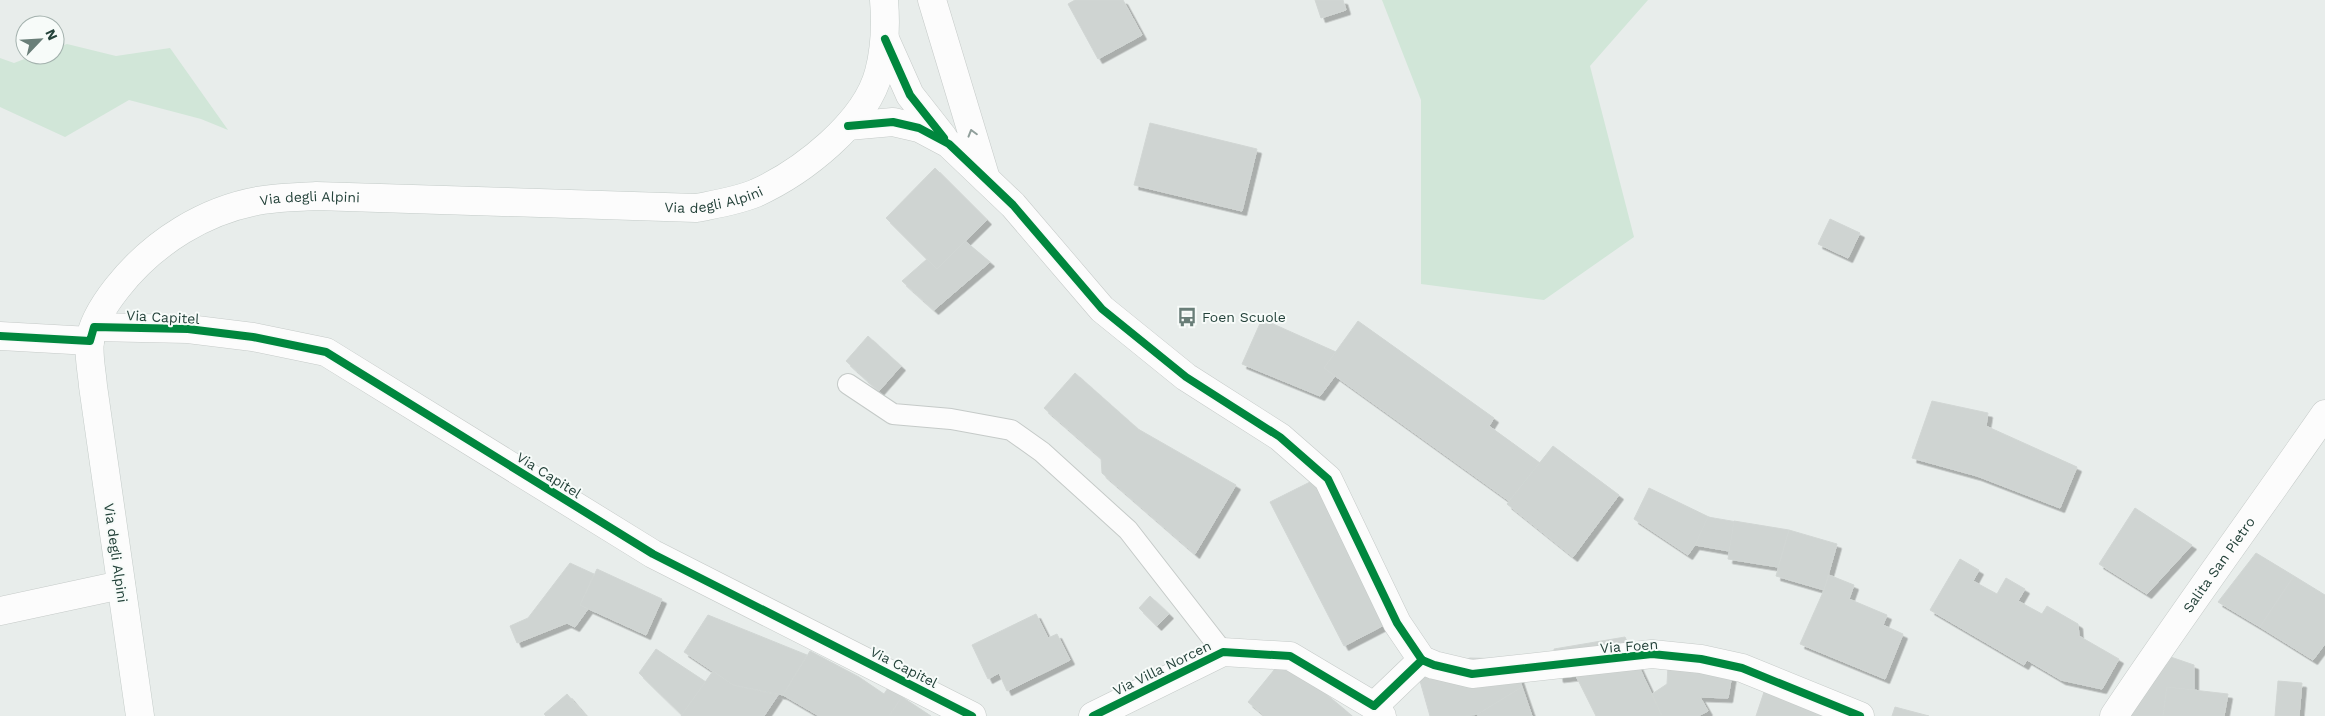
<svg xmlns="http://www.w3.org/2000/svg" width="2325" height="716" font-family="'Work Sans',sans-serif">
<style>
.green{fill:#d1e6d8}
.building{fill:#cfd4d2;stroke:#d1d6d4;filter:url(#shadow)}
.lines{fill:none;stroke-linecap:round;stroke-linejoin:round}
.service-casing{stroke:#c5cac8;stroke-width:22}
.minor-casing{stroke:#c5cac8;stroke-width:29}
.tertiary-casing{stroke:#c5cac8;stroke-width:29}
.secondary-casing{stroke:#c3cbc8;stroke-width:29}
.service{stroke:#fcfcfc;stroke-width:20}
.minor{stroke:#fcfcfc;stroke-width:28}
.tertiary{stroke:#fcfcfc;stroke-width:28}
.secondary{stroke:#fcfcfc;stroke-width:28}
.cycleway-casing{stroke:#f7fbf9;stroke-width:11}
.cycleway{stroke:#00873e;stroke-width:8}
.oneway{stroke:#909f9b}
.labels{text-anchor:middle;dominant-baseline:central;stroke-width:4;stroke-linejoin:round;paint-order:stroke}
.street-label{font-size:14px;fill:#24423a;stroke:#f7fbf9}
.poi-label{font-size:14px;fill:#24423a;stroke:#f7fbf9;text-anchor:start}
</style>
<defs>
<filter id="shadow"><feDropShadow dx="4.5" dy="4.5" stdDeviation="0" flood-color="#0004"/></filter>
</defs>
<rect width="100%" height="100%" fill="#e8edeb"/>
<g class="green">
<path d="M 1382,0 L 1648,0 L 1590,66 L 1634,237 L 1544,300 L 1421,284 L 1421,100 Z"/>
<path d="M 67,44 L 116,56 L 170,48 L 228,130 L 201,119 L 129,100 L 65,137 L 0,107 L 0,58 L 14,63 L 35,55 L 55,55 L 55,48 Z"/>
</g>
<g class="building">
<path d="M 1075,0 L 1123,0 L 1142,35 L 1098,59 L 1068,4 Z"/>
<path d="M 1315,0 L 1343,0 L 1346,10 L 1321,18 Z"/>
<path d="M 1150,123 L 1257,149 L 1242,211 L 1134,185 Z"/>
<path d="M 935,168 L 987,220 L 937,269 L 886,218 Z"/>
<path d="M 1830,219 L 1860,233 L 1848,258 L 1818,244 Z"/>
<path d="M 965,241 L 990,262 L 934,310 L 902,281 L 927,259 L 937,269 Z"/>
<path d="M 1262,319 L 1336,352 L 1324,368 L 1335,376 L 1320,396 L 1242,364 Z"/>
<path d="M 1358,321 L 1494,418 L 1489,426 L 1540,463 L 1509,501 L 1324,368 Z"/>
<path d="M 868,336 L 901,366 L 879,391 L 846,361 Z"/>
<path d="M 1075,373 L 1138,429 L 1236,485 L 1195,554 L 1102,473 L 1101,458 L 1044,408 Z"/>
<path d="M 1932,401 L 1988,413 L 1986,426 L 2077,467 L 2060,508 L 1977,476 L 1912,458 Z"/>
<path d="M 1553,446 L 1619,495 L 1573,557 L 1507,504 Z"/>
<path d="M 1318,478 L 1392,621 L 1344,646 L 1270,502 Z"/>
<path d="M 1649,488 L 1713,519 L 1688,555 L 1634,519 Z"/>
<path d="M 2135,508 L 2192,545 L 2147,594 L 2099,564 Z"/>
<path d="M 1708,517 L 1737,522 L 1729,551 L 1695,545 Z"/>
<path d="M 1734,521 L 1789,530 L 1778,567 L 1728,559 Z"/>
<path d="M 1789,530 L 1837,544 L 1824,590 L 1776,576 Z"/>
<path d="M 2256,553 L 2294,576 L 2260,627 L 2218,602 Z"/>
<path d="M 1960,559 L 1979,570 L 1973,581 L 1997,594 L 2006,578 L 2025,589 L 2018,601 L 2042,614 L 2047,606 L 2078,624 L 2079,636 L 2119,659 L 2102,689 L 2061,680 L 2027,660 L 2024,665 L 1930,610 Z"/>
<path d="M 570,563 L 594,574 L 580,605 L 588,609 L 575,627 L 567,623 L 517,643 L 510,626 L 528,618 Z"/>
<path d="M 597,569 L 662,599 L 646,635 L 580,605 Z"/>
<path d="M 1829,575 L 1854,585 L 1849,599 L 1887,615 L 1883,625 L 1903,634 L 1885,679 L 1800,644 L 1824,590 Z"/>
<path d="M 2294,576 L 2325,595 L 2325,644 L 2313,660 L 2260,627 Z"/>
<path d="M 1150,596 L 1169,614 L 1157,626 L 1139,608 Z"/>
<path d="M 1036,614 L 1048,638 L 1057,634 L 1070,660 L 1007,691 L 999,673 L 988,679 L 972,645 Z"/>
<path d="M 708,615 L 807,655 L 783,695 L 733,685 L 684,652 Z"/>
<path d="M 1625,637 L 1662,716 L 1596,716 L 1576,676 L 1559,678 L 1554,649 Z"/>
<path d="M 1669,646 L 1734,662 L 1728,698 L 1700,697 L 1708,711 L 1698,716 L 1662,716 L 1652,694 L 1667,684 Z"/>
<path d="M 656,649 L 706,682 L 682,715 L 639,673 Z"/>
<path d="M 810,651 L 859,677 L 884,694 L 888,688 L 902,697 L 889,716 L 819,716 L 783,695 Z"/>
<path d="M 2159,653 L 2194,665 L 2194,690 L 2167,687 L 2163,716 L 2131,716 L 2131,689 Z"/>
<path d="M 1470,658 L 1513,659 L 1522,687 L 1478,714 L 1466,716 L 1430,716 L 1418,674 Z"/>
<path d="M 1283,659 L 1338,704 L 1352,716 L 1265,716 L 1248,702 Z"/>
<path d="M 713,671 L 733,685 L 778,695 L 764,716 L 681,716 Z"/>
<path d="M 2278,681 L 2302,683 L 2299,716 L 2275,716 Z"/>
<path d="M 1766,686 L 1825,716 L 1756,716 Z"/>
<path d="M 1522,687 L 1532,716 L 1478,716 L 1478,714 Z"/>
<path d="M 2167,687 L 2228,694 L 2224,716 L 2163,716 Z"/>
<path d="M 567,694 L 586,716 L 546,716 L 544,714 Z"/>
<path d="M 902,697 L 931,716 L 889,716 Z"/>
<path d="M 1895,707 L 1929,716 L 1892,716 Z"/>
</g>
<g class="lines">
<defs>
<path id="service" d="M 848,384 L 893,414 L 951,419 L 1011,430 L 1042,452 L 1128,530 L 1223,652"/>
<g id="minor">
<path d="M 932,0 L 986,179"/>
<path d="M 94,327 L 188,329 L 253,337 L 326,352 L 653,554 L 972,716"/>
<path d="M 0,611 L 121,585"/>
<path d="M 1374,706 L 1422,660"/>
<path d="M 1093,716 L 1223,652 L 1290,656 L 1374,706 L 1382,716"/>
<path id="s1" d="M 2114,716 C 2182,614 2255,515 2325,414"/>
</g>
<g id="tertiary">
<path d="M 885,39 L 910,95 L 943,137"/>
<path d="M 848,126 L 893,122 L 919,128 L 949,144 L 1013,205 L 1102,309 L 1186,377 L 1280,437 L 1328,479 L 1397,623 L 1422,660 L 1434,665 L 1472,674 L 1652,654 L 1701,659 L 1742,668 L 1860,716"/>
<path d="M 0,336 L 90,341"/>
</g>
<g id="secondary">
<path id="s2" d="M 140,716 L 93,386 C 92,372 88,355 90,341 C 92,322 106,302 117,288 C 153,242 206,209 263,200 C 281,197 299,197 316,196 L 696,208 C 716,204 737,201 756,193 C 802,172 866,123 879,72 C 885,49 886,24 884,0"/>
</g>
</defs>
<use href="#service" class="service-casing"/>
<use href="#minor" class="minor-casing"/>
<use href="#tertiary" class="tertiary-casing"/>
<use href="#secondary" class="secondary-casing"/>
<use href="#service" class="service"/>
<use href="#minor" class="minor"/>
<use href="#tertiary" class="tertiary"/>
<use href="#secondary" class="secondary"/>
<defs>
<g id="cycleway">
<path d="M 885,39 L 910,95 L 944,138"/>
<path d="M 848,126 L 893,122 L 919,128 L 949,144 L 1013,205 L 1102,309 L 1186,377 L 1280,437 L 1328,479 L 1397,623 L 1422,660"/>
<path d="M 0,336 L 90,341 L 94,327 L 188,329 L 253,337 L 326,352 L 653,554 L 972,716"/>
<path d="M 1422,660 L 1434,665 L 1472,674 L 1652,654 L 1701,659 L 1742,668 L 1860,716"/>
<path d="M 1093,716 L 1223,652 L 1290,656 L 1374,706 L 1422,660"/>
</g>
</defs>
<use href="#cycleway" class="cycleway-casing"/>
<use href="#cycleway" class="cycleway"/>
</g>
<defs><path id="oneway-chevron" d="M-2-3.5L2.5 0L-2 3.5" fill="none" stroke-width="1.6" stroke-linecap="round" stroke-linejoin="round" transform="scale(1.25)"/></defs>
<use class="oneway" href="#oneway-chevron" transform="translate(972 133) rotate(-106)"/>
<defs>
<symbol id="bus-bare" viewBox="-9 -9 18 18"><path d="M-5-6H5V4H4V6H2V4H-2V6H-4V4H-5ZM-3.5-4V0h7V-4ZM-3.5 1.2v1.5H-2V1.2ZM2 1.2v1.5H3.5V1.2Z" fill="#697e78" stroke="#f7fbf9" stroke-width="2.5" paint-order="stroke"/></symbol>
</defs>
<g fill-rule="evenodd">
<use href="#bus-bare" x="1173" y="303" width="28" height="28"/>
</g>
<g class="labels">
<g class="street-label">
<text stroke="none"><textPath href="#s2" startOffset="1065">Via degli Alpini</textPath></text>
<text stroke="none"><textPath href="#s2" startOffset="660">Via degli Alpini</textPath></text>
<text transform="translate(163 317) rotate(3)">Via Capitel</text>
<text transform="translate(549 475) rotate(32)">Via Capitel</text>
<text transform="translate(116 553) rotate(82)">Via degli Alpini</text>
<text stroke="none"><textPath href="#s1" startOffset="184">Salita San Pietro</textPath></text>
<text transform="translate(1629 646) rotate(-4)">Via Foen</text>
<text transform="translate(904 667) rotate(27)">Via Capitel</text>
<text transform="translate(1162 668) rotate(-26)">Via Villa Norcen</text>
</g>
<g class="poi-label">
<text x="1202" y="317">Foen Scuole</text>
</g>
</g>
<g transform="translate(40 40) rotate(65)"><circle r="24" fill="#f7fbf9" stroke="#a3b1ad"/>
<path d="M0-4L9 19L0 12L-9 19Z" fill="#697e78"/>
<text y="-8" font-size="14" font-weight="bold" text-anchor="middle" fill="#24423a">N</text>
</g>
</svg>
